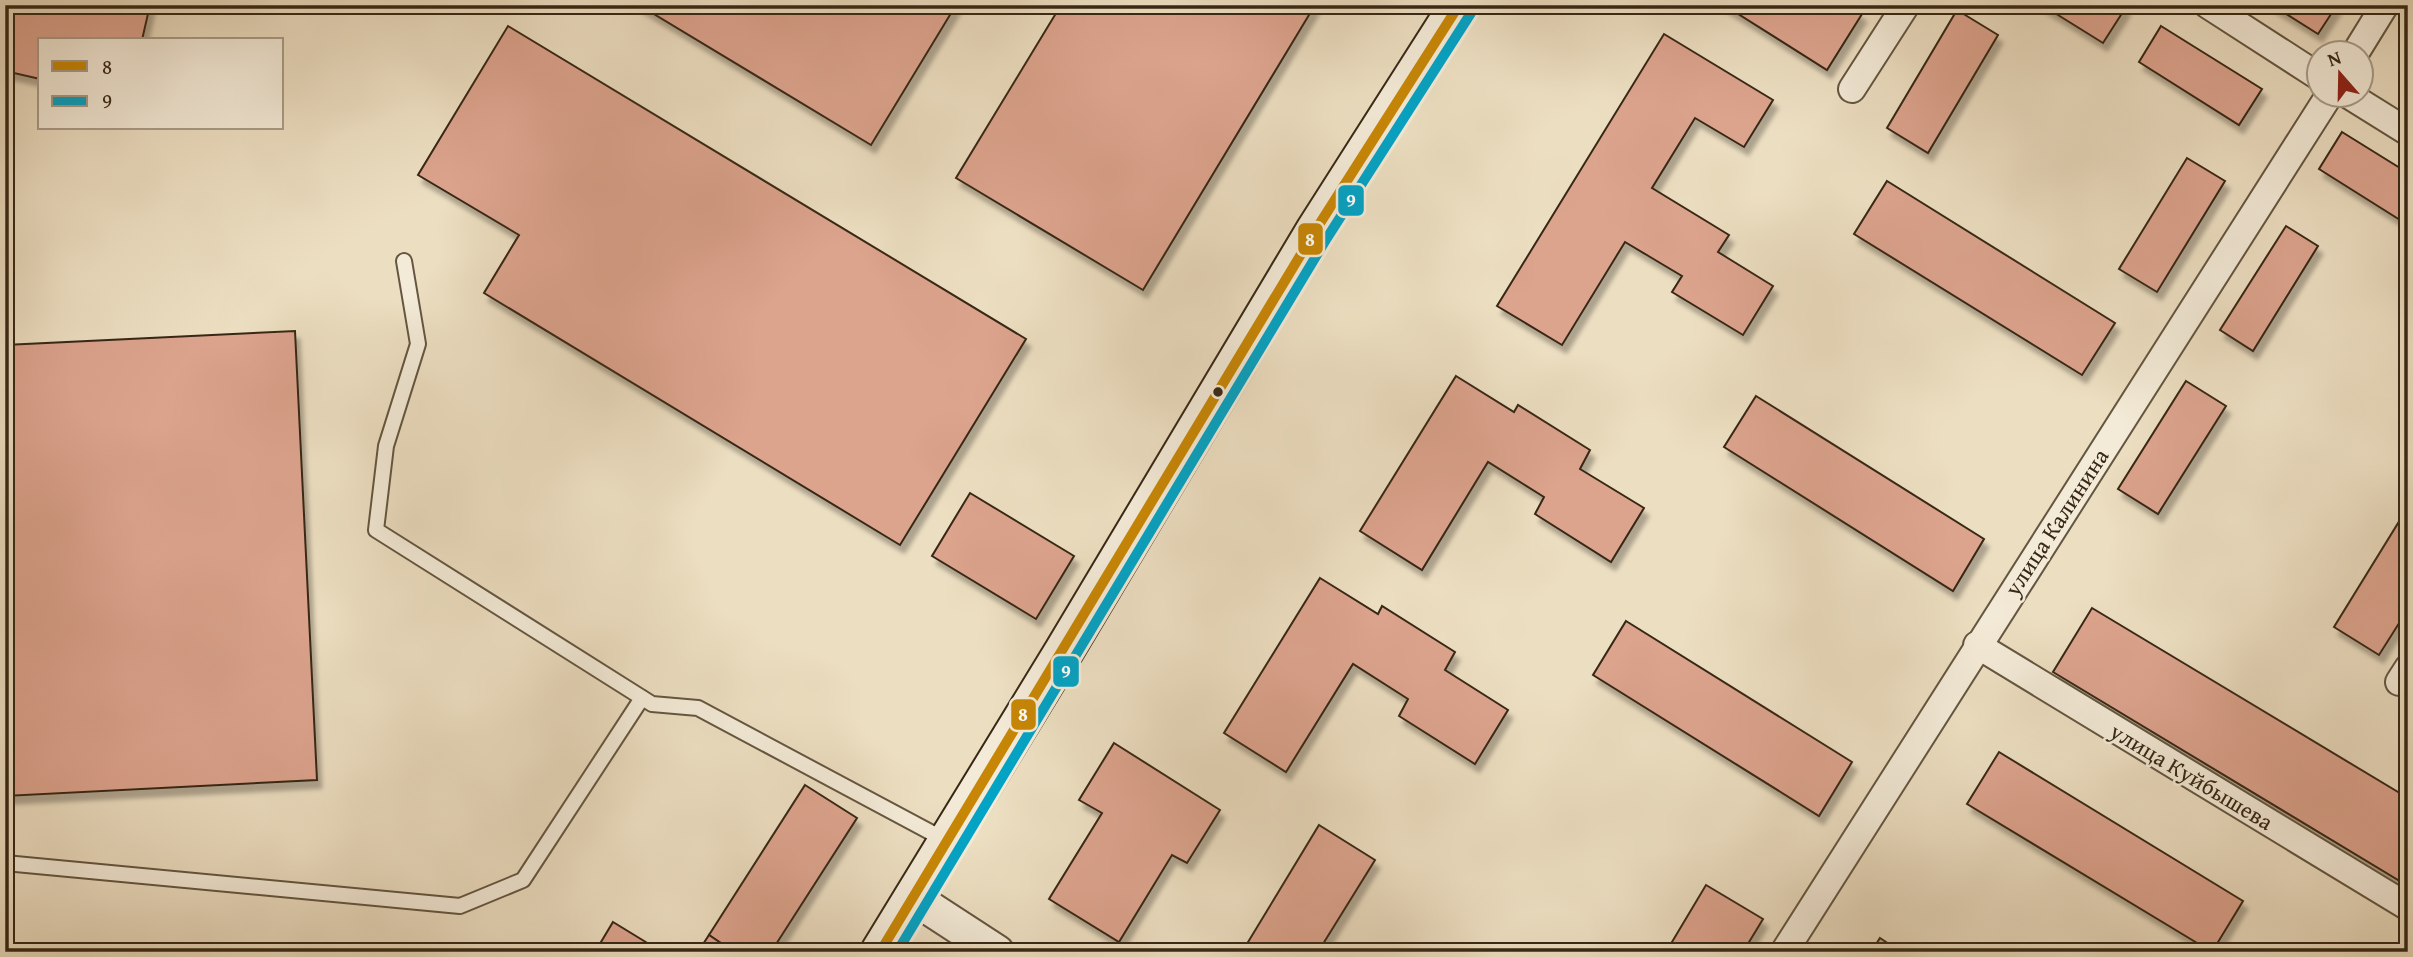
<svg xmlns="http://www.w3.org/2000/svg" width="2413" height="957" font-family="'Gentium Book Plus',serif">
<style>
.building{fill:#dca38d;stroke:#372815;stroke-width:2;filter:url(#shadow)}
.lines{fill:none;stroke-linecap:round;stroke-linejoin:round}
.service-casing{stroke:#645640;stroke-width:18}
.minor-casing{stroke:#645640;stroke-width:30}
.tertiary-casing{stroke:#645640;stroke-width:37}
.secondary-casing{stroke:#372815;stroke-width:42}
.service{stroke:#f3ead7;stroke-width:14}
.minor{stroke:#f3ead7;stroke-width:26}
.tertiary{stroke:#f3ead7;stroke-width:33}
.secondary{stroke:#f3ead7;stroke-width:38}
.bus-1-casing{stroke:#f3ead7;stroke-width:16}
.bus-2-casing{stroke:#f3ead7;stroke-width:16}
.bus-1{stroke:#c78605;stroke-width:10}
.bus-2{stroke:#03a3c5;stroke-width:10}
.bus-dot{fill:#372815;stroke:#f3ead7;stroke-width:2.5}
.labels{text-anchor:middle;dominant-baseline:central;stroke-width:5;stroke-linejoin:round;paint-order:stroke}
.street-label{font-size:23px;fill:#372815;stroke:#f3ead7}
.line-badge{stroke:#f3ead7;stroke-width:2.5}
.badge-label{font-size:19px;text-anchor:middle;font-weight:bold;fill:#fff}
</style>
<defs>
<filter id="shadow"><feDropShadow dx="4.5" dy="8" stdDeviation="2" flood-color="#0004"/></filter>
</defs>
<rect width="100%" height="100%" fill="#ecdec1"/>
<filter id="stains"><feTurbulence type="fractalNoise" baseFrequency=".00286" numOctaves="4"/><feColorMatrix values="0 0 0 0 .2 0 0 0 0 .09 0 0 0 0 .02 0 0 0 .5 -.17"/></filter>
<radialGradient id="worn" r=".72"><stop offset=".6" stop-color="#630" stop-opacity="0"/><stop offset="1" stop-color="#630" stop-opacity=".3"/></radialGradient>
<g class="building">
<path d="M 5,5 L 150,5 L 142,40 L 40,40 L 40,79 L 5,71 Z"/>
<path d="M 639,5 L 956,5 L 871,145 Z"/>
<path d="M 1061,5 L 1315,5 L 1143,290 L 956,178 Z"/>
<path d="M 1724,5 L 1849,5 L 1862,14 L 1827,70 Z"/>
<path d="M 2042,5 L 2123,5 L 2126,7 L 2103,43 Z"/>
<path d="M 2272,5 L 2337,5 L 2318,34 Z"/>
<path d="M 1957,10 L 1998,35 L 1928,153 L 1887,128 Z"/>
<path d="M 508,26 L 1026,339 L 900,545 L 484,293 L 519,235 L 418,175 Z"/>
<path d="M 2161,26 L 2262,89 L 2239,125 L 2139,62 Z"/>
<path d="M 1664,34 L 1773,100 L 1744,147 L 1695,118 L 1652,188 L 1729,235 L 1718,252 L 1773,286 L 1743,335 L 1672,292 L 1682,276 L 1625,242 L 1562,345 L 1497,306 Z"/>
<path d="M 2342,132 L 2408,173 L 2408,225 L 2319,169 Z"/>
<path d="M 2187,158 L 2225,181 L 2157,292 L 2119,269 Z"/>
<path d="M 1887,181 L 2115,323 L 2082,375 L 1854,234 Z"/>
<path d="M 2286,226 L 2318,246 L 2253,351 L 2220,330 Z"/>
<path d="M 295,331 L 317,780 L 5,796 L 5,345 Z"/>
<path d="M 1456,376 L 1514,412 L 1518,405 L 1590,450 L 1580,469 L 1644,508 L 1611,562 L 1535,514 L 1544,497 L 1488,462 L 1422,570 L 1360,531 Z"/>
<path d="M 2186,381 L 2226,406 L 2158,514 L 2118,489 Z"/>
<path d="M 1756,396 L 1984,539 L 1953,591 L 1724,447 Z"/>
<path d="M 970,493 L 1074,556 L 1036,619 L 932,556 Z"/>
<path d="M 2400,520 L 2408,525 L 2408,609 L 2379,655 L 2334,627 Z"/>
<path d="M 1320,578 L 1378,614 L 1382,606 L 1455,652 L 1445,670 L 1508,710 L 1475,764 L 1399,716 L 1408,699 L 1353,664 L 1286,772 L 1224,733 Z"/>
<path d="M 2092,608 L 2408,798 L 2408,886 L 2053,672 Z"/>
<path d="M 1626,621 L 1852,762 L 1819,816 L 1593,675 Z"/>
<path d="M 1114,743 L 1220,810 L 1187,863 L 1172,855 L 1119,942 L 1049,899 L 1102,813 L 1079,800 Z"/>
<path d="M 1999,752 L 2243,901 L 2212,952 L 1967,804 Z"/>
<path d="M 805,785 L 857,818 L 771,952 L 734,952 L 709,935 Z"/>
<path d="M 1319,825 L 1375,860 L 1318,952 L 1242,952 Z"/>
<path d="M 1706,885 L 1763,919 L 1743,952 L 1666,952 Z"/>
<path d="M 613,922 L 662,952 L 595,952 Z"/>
<path d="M 709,935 L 734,952 L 698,952 Z"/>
<path d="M 1880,938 L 1901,952 L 1871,952 Z"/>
</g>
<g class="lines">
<defs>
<g id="service">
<path d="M 404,261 L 418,344 L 386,446 L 376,530 L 652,704 L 698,708 L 947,841"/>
<path d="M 5,863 L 460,906 L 523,880 L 642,698"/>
</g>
<g id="minor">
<path d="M 2208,5 L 2318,76"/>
<path d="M 2356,52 L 2385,5"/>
<path d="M 1852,89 L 1906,5"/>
<path d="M 2347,94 L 2408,132"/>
<path d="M 1977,645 L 2408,907"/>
<path d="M 2399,682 L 2408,668"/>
<path d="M 1784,952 L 2330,94"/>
</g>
<path id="tertiary" d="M 914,898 L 997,952"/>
<path id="secondary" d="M 880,952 L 1064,651 L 1315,231 L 1459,5"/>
</defs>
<use href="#service" class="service-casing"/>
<use href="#minor" class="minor-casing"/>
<use href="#tertiary" class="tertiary-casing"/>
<use href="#secondary" class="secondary-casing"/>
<use href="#service" class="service"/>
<use href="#minor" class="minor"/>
<use href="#tertiary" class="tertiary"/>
<use href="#secondary" class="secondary"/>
<defs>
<path id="bus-1" d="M 880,952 L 1315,231 L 1459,5"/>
<path id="bus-2" d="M 897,952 L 1327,238 L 1471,13"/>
</defs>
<use href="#bus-1" class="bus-1-casing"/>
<use href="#bus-2" class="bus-2-casing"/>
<use href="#bus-1" class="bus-1"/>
<use href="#bus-2" class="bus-2"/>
</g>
<circle class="bus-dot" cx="1218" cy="392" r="6"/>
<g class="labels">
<g class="street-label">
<text transform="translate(2056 522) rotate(-57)">улица Калинина</text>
<text transform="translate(2192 776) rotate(31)">улица Куйбышева</text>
</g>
</g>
<g class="line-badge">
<rect x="1337" y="184" width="28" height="33" rx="7" fill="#03a3c5"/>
<rect x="1297" y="222" width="27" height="34" rx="7" fill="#c78605"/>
<rect x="1052" y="655" width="28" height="33" rx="7" fill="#03a3c5"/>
<rect x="1010" y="698" width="27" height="33" rx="7" fill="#c78605"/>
</g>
<g class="badge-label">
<text x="1351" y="207">9</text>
<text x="1310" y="246">8</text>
<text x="1066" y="678">9</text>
<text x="1023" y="721">8</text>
</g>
<rect width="2413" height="957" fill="none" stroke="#ecdec1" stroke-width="28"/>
<rect x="7" y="7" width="2399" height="943" fill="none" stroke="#372815" stroke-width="3.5"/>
<rect x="14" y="14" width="2385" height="929" fill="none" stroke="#372815" stroke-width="2"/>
<rect x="38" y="38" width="245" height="91" fill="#f3ead7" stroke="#a89c89" stroke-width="2"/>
<rect x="52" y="61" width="35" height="10" fill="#c78605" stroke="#a89c89" stroke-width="2"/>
<text x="102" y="74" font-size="21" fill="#372815">8</text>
<rect x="52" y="96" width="35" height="10" fill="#03a3c5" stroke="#a89c89" stroke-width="2"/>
<text x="102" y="108" font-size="21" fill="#372815">9</text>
<g transform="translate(2340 74) rotate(340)"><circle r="33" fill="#f3ead7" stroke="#a89c89" stroke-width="2"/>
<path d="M0-5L12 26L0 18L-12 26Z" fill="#8f2418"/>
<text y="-10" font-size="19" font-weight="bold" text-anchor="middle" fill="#372815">N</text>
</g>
<rect width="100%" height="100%" filter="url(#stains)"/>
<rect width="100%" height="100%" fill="url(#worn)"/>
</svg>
